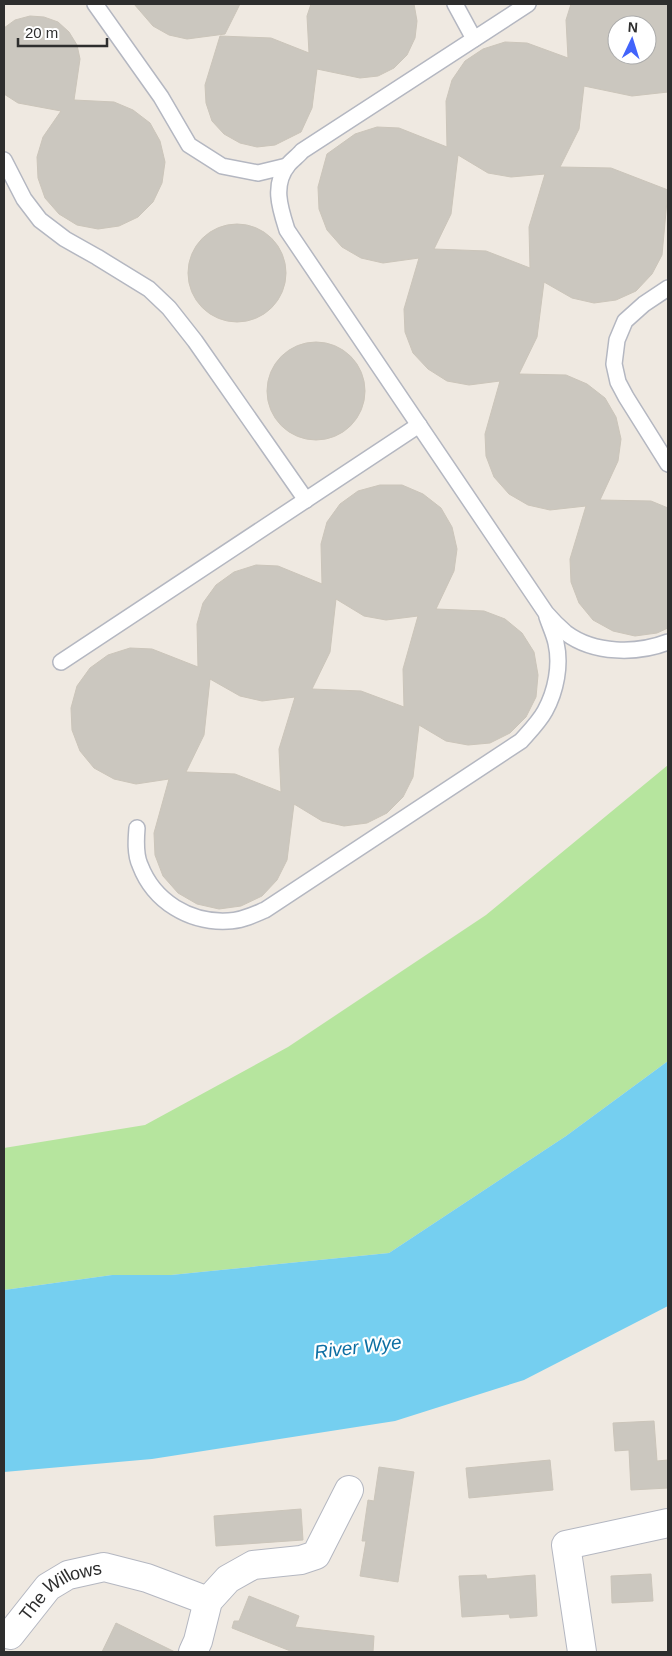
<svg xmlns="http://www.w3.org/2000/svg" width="672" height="1656" font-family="Arial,sans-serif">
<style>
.green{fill:#b6e59e}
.water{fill:#75cff0}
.building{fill:#cbc7bf;stroke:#cbc5ba;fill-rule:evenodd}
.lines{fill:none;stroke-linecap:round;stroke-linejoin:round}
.service-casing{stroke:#b4b7c1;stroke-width:18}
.minor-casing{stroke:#b4b7c1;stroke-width:30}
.service{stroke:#fff;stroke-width:15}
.minor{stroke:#fff;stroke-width:28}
.labels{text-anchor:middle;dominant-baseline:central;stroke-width:4.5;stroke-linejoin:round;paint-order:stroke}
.street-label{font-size:18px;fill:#2e2e2e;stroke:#fff}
.water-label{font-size:19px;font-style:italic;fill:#0d6fa3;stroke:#fff}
</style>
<rect width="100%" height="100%" fill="#efe9e1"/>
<path class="green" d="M 668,765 L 668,1061 L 566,1136 L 389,1253 L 171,1275 L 112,1275 L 4,1290 L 4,1148 L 145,1125 L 288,1047 L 486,915 Z"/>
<path class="water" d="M 668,1061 L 668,1306 L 524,1380 L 395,1421 L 152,1459 L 4,1472 L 4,1290 L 112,1275 L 171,1275 L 389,1253 L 566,1136 Z"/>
<g class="building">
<path d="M 134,4 L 240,4 L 225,34 L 187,39 L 169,35 L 153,26 Z"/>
<path d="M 311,4 L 414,4 L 417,21 L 415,38 L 407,55 L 394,68 L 378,76 L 360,78 L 317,69 L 312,108 L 301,132 L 275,145 L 257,147 L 240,143 L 224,134 L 212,121 L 206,103 L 205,85 L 220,36 L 271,38 L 309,53 L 307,16 Z"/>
<path d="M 571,4 L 668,4 L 668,92 L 632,96 L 584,86 L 579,129 L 560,167 L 611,168 L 668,190 L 662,255 L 652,274 L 636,291 L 616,300 L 594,303 L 572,298 L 544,282 L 537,337 L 519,374 L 566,375 L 587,384 L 605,398 L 616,417 L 621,439 L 618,461 L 600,500 L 651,501 L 668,508 L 668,628 L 657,633 L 635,636 L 613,631 L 593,620 L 579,603 L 571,582 L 570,559 L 586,506 L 550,510 L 528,505 L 509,494 L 494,477 L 486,456 L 485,434 L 500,381 L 469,385 L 447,381 L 428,369 L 413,353 L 405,332 L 404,309 L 419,258 L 383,263 L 361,258 L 342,247 L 327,230 L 319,209 L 318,187 L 327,154 L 355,134 L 377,127 L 399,128 L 447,147 L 446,101 L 452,80 L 465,61 L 483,49 L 505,42 L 527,43 L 568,58 L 566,20 ZM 617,25 L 647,25 L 647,55 L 617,55 ZM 458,155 L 488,173 L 511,177 L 545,174 L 529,227 L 530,268 L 486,251 L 434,249 L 451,214 Z"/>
<path d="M 30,16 L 44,17 L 58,22 L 69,32 L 77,45 L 80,59 L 74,100 L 114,102 L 133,110 L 150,123 L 160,141 L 165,162 L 162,183 L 153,202 L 138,217 L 119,226 L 98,229 L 77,225 L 59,214 L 45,198 L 38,178 L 37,157 L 43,137 L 61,111 L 18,103 L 4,94 L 4,28 L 15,20 Z"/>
<circle cx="237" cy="273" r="49"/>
<circle cx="316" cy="391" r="49"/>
<path d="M 380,485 L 402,485 L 423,494 L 441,508 L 452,527 L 457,549 L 454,571 L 436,609 L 484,611 L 505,619 L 522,633 L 534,652 L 538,675 L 536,697 L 526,717 L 510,733 L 490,743 L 468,745 L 446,741 L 419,725 L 413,777 L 403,797 L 387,813 L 367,823 L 344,826 L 322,821 L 294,804 L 287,860 L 277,880 L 262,896 L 241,906 L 219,909 L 197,904 L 178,893 L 163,876 L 155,855 L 154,833 L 169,779 L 136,784 L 114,779 L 94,768 L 80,751 L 72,730 L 71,708 L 77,686 L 90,668 L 108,655 L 130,648 L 152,649 L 198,667 L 197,624 L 203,603 L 216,585 L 234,572 L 256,565 L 278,566 L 322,584 L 321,544 L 327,522 L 340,504 L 358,491 ZM 336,599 L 364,616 L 386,620 L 418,616 L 403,669 L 404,707 L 361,691 L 312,689 L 330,652 ZM 210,679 L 240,696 L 262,701 L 295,697 L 279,749 L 281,792 L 235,774 L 186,772 L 204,735 Z"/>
<path d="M 654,1421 L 657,1461 L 668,1460 L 668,1488 L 631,1490 L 629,1450 L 615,1451 L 613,1423 Z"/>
<path d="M 550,1460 L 553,1490 L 469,1498 L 466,1468 Z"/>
<path d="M 379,1467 L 414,1472 L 398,1582 L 360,1576 L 366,1541 L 362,1541 L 368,1500 L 374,1501 Z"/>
<path d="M 301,1509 L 303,1540 L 216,1546 L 214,1516 Z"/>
<path d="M 651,1574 L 653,1601 L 612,1603 L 611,1576 Z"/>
<path d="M 486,1575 L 487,1579 L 535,1575 L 537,1616 L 510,1618 L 509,1614 L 462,1617 L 459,1576 Z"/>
<path d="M 249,1596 L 299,1616 L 295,1627 L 374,1636 L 373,1652 L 293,1652 L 232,1628 L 234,1621 L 239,1621 Z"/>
<path d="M 116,1623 L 175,1652 L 102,1652 Z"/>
</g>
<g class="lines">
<defs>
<g id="service">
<path d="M 95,4 L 161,97 L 189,145 L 222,166 L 258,173 L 287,166"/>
<path d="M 455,4 L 474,39"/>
<path d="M 528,4 L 302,151 C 298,156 292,160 288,165 C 272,185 280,208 287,230 L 546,613 C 552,620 559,627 566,633 C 594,654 637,654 668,642"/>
<path d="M 4,160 L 24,199 L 40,220 L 65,239 L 97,257 L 149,289 L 169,308 L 195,341 L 306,500"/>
<path d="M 668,288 L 644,304 L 625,321 L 617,340 L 614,364 L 618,382 L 626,397 L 668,464"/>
<path d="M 61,662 L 419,425"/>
<path d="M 137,828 C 136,840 135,854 140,865 C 154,902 190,923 228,921 C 241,921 253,915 265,910 L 521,741 C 529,732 539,722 545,711 C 556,691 561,665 556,643 C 554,634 550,626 547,617"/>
</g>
<g id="minor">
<path id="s1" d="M 10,1635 L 48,1587 L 68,1575 L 104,1567 L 147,1578 L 208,1601"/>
<path d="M 193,1652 L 198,1641 L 208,1601 L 228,1579 L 253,1565 L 301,1560 L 316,1555 L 349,1490"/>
<path d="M 582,1652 L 566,1545 L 668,1523"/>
</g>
</defs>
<use href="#service" class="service-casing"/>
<use href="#minor" class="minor-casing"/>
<use href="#service" class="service"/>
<use href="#minor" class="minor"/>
</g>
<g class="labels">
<g class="street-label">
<text stroke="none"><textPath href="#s1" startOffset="70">The Willows</textPath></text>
</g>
<g class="water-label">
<text transform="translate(358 1347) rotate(-7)">River Wye</text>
</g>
</g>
<rect width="672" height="1656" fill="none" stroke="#2e2e2e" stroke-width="10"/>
<g transform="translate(632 40) rotate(4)"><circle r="24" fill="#ffffff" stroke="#ababab"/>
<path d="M0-4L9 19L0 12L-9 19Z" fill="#4264fb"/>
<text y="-8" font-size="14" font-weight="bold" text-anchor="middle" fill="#2e2e2e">N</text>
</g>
<path d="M18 38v8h89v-8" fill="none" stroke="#2e2e2e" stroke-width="2.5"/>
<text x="25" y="38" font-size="15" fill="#2e2e2e" stroke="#ffffff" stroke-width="4" paint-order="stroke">20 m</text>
</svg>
